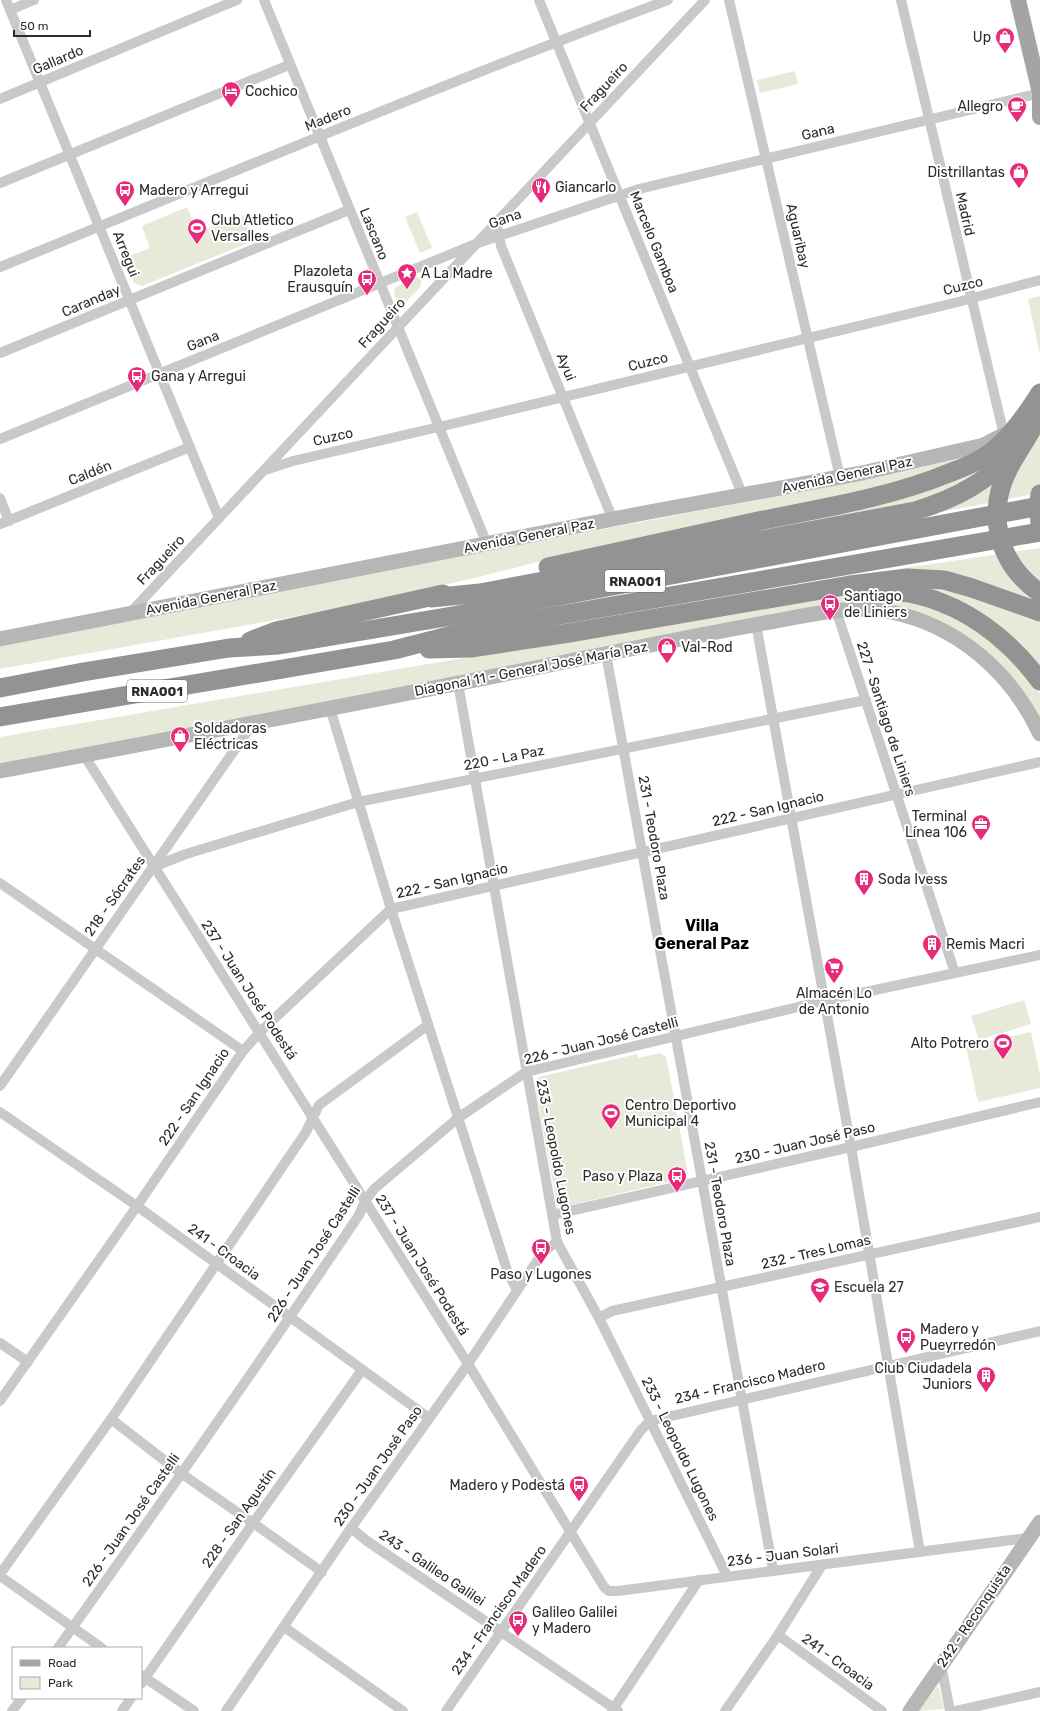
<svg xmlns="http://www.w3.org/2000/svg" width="1040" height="1711" font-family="Rubik,sans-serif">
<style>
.green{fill:#e8ead9}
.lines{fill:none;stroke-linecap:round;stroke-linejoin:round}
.street{stroke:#c9c9c9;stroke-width:10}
.secondary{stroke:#b6b6b6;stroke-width:15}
.primary{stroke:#a4a4a4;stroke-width:16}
.highway{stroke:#939393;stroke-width:19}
.highway-bridge{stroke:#939393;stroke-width:19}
.labels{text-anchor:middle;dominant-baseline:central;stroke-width:4;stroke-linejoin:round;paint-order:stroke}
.shield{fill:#fff;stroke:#6b6b6b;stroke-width:1}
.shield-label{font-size:13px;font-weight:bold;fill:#2c2c2c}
.poi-label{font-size:14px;fill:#2c2c2c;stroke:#fff;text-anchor:start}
.street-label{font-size:14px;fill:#2c2c2c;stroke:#fff}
.quarter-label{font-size:16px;font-weight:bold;fill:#000;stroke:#fff}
</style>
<rect width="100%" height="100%" fill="#fff"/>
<g class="green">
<path d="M 795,71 L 798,84 L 760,93 L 757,80 Z"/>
<path d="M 187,207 L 198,233 L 243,215 L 253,241 L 142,286 L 134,283 L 124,258 L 150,248 L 142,226 Z"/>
<path d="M 417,212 L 432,248 L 420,253 L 405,217 Z"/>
<path d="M 416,277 L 419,277 L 422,279 L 420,287 L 404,304 L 401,303 L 395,296 L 394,289 L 396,287 Z"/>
<path d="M 1040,296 L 1040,355 L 1028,299 Z"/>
<path d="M 1040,433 L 1040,493 L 894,521 L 915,516 Z"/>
<path d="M 1007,452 L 950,494 L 792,529 L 557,557 L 475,578 L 320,612 L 0,669 L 0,644 L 845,483 L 923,467 L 941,460 Z"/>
<path d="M 1040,548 L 1040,608 L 1001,592 L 857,575 Z"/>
<path d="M 928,587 L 951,589 L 1040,620 L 1040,677 L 920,591 Z"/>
<path d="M 886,594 L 958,615 L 1029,673 L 1040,694 L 1040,726 L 998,667 L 887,606 L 0,767 L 0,737 L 832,595 Z"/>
<path d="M 1024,1000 L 1031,1024 L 979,1040 L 971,1016 Z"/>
<path d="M 1031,1032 L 1040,1074 L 1040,1088 L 978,1102 L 966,1046 Z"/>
<path d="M 660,1053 L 666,1056 L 688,1174 L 685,1178 L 567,1206 L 560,1204 L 556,1199 L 535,1085 L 539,1077 L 637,1054 L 638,1058 Z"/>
<path d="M 938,1685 L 944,1709 L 919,1711 Z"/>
</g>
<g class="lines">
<g class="street">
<path d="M 6,0 L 219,518"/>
<path d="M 264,0 L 487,544"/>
<path d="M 539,0 L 743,496"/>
<path d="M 729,0 L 840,477"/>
<path d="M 901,0 L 1004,435"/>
<path d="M 10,10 L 34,0"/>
<path d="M 0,99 L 237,0"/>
<path d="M 0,183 L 289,65"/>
<path d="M 498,230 L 501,246 L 613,520"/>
<path d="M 0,267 C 222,177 443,83 668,0"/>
<path d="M 0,353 L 349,210"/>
<path d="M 0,439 L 478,243 L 639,189 L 1040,93"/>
<path d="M 265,470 L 293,461 L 460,422 L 958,302 L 1040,280"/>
<path d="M 0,498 L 9,521"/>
<path d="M 0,524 L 190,447"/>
<path d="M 836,610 L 955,973"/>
<path d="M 129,614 L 705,0"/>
<path d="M 756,624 L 851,1147 L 920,1552"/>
<path d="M 606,654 L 773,1570"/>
<path d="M 458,683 L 557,1242 L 599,1318 L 727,1576"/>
<path d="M 330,708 L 391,909 L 508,1273 L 517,1290"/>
<path d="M 84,755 L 468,1364 L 604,1587 L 609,1591 L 618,1591 L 1027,1538"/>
<path d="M 153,867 L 186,854 L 358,802 L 866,700"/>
<path d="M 0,883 L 243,1051"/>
<path d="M 0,1086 L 254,722"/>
<path d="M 0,1112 L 137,1206 L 429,1418"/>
<path d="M 552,1215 L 851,1147 L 1040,1102"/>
<path d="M 599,1318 L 612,1311 L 1040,1217"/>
<path d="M 0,1343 L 28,1362"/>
<path d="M 0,1401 L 137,1206 L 243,1051 L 260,1032 L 391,909 L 1040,762"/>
<path d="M 111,1419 L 182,1474 L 253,1523 L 322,1572"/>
<path d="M 351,1528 L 367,1541 L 618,1711"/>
<path d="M 0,1574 L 111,1419 L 306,1132 L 319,1105 L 428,1025"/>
<path d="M 0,1576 L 102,1648"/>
<path d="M 284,1627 L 403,1711"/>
<path d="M 778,1635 L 882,1711"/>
<path d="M 58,1648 C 160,1505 261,1361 359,1215 L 365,1201 L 374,1189 L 458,1118 L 526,1072 L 823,1001 L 1040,955"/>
<path d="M 941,1665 L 950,1711"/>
<path d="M 141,1675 L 194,1711"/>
<path d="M 141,1684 L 253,1523 L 362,1370"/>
<path d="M 12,1711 L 22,1698"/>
<path d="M 122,1711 L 131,1698"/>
<path d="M 226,1711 L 351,1528 L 468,1364 L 537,1261 L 547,1249 L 557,1242"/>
<path d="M 446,1711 L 641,1430 L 650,1421 L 1040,1331"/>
<path d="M 612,1711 L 699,1580"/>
<path d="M 725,1711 L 778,1635 L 822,1565"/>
<path d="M 956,1711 L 1040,1692"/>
</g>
<g class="secondary">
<path d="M 0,639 L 649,512 L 862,473 L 984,445 L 1003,435"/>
<path d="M 0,771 C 195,734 390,698 584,658 C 646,646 708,633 770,622 C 810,615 850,604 891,612 C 958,626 1011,672 1040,734"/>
<path d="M 910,1711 L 1040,1522"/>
</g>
<g class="primary">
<path d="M 1018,0 L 1040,93"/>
<path d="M 1040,95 L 1040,117"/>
</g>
<g class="highway">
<path d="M 548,567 L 749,523"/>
<path d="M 877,588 C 898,591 920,594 940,602 C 980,617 1015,647 1040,681"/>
<path d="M 431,598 L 480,593 L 915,511 C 958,498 986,482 1018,449"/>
<path d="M 250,641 L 276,631 L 443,594"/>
<path d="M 429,649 L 471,648 L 569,633 L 850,585 L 908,578 L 944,580 L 972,588 L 1040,612"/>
<path d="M 0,688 L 83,672 L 229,648 L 279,645 L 452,616 L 1040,506"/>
<path d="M 0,717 L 394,650 L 468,631 L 1040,532"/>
</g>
<g class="highway-bridge">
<path d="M 1040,413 C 1032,432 1020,448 1010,466 C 985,512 997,563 1040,593"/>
<path d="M 1040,494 L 1039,503 L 1040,525"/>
<path d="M 749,523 C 816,509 886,499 949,473 C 963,468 978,462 990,453 C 1011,437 1026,415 1040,393"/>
</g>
</g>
<defs>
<symbol id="shop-pin" viewBox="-11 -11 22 30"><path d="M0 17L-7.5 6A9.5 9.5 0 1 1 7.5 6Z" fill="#e72a7a" stroke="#fff"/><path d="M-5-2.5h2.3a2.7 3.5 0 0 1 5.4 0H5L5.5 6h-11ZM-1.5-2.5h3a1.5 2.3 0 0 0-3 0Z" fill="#fff"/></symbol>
<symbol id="hotel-pin" viewBox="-11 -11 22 30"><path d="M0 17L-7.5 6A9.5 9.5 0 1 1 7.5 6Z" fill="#e72a7a" stroke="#fff"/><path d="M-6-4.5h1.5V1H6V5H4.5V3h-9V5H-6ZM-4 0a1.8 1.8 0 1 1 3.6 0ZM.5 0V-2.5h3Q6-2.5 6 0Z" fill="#fff"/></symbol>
<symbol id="cafe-pin" viewBox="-11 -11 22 30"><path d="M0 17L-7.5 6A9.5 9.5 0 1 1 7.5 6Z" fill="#e72a7a" stroke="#fff"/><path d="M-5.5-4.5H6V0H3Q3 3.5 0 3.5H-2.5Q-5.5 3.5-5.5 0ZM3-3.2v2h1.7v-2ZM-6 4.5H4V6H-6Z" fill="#fff"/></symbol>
<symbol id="restaurant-pin" viewBox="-11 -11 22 30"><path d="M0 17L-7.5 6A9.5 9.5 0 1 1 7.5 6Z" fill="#e72a7a" stroke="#fff"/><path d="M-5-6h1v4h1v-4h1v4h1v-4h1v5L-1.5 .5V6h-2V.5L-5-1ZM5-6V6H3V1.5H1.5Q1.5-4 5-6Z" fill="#fff"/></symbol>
<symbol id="bus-pin" viewBox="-11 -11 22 30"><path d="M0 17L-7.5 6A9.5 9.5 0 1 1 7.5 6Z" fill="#e72a7a" stroke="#fff"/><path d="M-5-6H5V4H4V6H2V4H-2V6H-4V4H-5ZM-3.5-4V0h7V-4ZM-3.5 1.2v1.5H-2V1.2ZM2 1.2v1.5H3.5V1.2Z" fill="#fff"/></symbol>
<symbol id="stadium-pin" viewBox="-11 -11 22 30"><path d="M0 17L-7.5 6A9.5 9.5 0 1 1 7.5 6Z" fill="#e72a7a" stroke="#fff"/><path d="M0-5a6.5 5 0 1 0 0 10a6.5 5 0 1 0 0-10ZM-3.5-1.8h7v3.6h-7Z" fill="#fff"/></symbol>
<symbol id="sight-pin" viewBox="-11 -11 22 30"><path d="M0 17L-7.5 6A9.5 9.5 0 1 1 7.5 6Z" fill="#e72a7a" stroke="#fff"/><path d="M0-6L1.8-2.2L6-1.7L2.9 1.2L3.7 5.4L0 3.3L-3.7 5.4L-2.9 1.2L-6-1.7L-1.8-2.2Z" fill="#fff"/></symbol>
<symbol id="office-pin" viewBox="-11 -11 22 30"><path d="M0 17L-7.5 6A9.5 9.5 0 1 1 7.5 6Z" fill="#e72a7a" stroke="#fff"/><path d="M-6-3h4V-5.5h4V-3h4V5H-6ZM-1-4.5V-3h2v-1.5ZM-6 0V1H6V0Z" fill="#fff"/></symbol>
<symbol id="building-pin" viewBox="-11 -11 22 30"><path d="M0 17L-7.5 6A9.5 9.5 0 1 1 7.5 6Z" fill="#e72a7a" stroke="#fff"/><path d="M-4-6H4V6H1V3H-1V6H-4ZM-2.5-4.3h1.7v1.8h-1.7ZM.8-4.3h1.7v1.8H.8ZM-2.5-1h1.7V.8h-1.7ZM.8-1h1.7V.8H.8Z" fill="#fff"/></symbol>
<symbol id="supermarket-pin" viewBox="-11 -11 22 30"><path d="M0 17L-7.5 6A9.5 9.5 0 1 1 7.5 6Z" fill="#e72a7a" stroke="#fff"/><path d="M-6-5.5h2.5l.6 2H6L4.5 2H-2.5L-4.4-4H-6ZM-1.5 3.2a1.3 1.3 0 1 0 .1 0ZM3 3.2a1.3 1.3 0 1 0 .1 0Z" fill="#fff"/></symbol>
<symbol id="school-pin" viewBox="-11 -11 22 30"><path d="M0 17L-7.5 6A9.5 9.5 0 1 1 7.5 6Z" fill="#e72a7a" stroke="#fff"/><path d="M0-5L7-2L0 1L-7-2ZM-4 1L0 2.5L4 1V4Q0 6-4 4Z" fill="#fff"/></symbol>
</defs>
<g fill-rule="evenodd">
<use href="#shop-pin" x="994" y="26" width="22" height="30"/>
<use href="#hotel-pin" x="220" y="80" width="22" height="30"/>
<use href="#cafe-pin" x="1006" y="95" width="22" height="30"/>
<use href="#shop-pin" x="1008" y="161" width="22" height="30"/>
<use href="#restaurant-pin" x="530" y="176" width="22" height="30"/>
<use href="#bus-pin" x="114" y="179" width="22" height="30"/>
<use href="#stadium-pin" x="186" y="217" width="22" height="30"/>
<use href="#sight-pin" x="396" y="262" width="22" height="30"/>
<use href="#bus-pin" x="356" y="268" width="22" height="30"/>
<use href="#bus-pin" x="126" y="365" width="22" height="30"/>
<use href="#bus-pin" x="819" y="593" width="22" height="30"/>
<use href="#shop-pin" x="656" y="636" width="22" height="30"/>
<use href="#shop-pin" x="169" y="725" width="22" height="30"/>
<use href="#office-pin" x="970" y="813" width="22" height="30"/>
<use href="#building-pin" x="853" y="868" width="22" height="30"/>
<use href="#building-pin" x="921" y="933" width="22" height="30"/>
<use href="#supermarket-pin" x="823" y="956" width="22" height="30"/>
<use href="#stadium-pin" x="992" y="1032" width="22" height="30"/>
<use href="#stadium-pin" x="600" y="1102" width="22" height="30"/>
<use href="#bus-pin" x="666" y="1165" width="22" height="30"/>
<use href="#bus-pin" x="530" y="1237" width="22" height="30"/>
<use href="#school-pin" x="809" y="1276" width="22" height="30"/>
<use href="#bus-pin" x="895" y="1326" width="22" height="30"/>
<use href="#building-pin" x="975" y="1365" width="22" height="30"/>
<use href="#bus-pin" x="568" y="1474" width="22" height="30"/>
<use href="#bus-pin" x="507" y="1609" width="22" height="30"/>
</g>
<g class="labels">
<g class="shield">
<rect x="605" y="570" width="60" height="22" rx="3"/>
<rect x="127" y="680" width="60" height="22" rx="3"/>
</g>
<g class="shield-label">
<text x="635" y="581">RNA001</text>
<text x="157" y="691">RNA001</text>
</g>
<g class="poi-label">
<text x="991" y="37" text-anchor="end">Up</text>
<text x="245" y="91">Cochico</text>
<text x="1003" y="106" text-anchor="end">Allegro</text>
<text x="1005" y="172" text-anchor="end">Distrillantas</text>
<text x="555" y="187">Giancarlo</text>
<text x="139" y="190">Madero y Arregui</text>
<text x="211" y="220">Club Atletico<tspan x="211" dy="16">Versalles</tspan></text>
<text x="353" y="271" text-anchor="end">Plazoleta<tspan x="353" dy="16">Erausquín</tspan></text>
<text x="421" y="273">A La Madre</text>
<text x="151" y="376">Gana y Arregui</text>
<text x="844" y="596">Santiago<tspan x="844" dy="16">de Liniers</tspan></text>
<text x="681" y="647">Val-Rod</text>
<text x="194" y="728">Soldadoras<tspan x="194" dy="16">Eléctricas</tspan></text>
<text x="967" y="816" text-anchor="end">Terminal<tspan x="967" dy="16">Línea 106</tspan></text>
<text x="878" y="879">Soda Ivess</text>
<text x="946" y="944">Remis Macri</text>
<text x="834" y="993" text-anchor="middle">Almacén Lo<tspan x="834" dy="16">de Antonio</tspan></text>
<text x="989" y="1043" text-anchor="end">Alto Potrero</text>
<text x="625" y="1105">Centro Deportivo<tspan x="625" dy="16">Municipal 4</tspan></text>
<text x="663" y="1176" text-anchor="end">Paso y Plaza</text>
<text x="541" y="1274" text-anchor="middle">Paso y Lugones</text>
<text x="834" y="1287">Escuela 27</text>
<text x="920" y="1329">Madero y<tspan x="920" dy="16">Pueyrredón</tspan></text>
<text x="972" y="1368" text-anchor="end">Club Ciudadela<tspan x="972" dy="16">Juniors</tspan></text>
<text x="565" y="1485" text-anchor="end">Madero y Podestá</text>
<text x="532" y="1612">Galileo Galilei<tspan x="532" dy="16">y Madero</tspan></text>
</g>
<g class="street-label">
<text transform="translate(58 60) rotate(-23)">Gallardo</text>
<text transform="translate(604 87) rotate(-47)">Fragueiro</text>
<text transform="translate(328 118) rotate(-22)">Madero</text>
<text transform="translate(818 132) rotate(-13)">Gana</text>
<text transform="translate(965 214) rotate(77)">Madrid</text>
<text transform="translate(505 219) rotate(-19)">Gana</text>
<text transform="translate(374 234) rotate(68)">Lascano</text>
<text transform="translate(798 236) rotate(77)">Aguaribay</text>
<text transform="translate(654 242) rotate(68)">Marcelo Gamboa</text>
<text transform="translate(126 254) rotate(68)">Arregui</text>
<text transform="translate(963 286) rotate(-14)">Cuzco</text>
<text transform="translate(91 301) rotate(-23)">Caranday</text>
<text transform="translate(382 323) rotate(-48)">Fragueiro</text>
<text transform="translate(203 341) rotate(-22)">Gana</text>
<text transform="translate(648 362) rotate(-14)">Cuzco</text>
<text transform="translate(566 367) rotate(68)">Ayui</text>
<text transform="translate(333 437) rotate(-13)">Cuzco</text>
<text transform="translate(90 473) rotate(-22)">Caldén</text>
<text transform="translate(847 475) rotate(-12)">Avenida General Paz</text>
<text transform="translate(529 536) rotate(-11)">Avenida General Paz</text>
<text transform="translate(161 560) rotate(-47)">Fragueiro</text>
<text transform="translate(211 598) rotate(-11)">Avenida General Paz</text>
<text transform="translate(531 669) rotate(-11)">Diagonal 11 - General José María Paz</text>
<text transform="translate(886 719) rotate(72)">227 - Santiago de Liniers</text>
<text transform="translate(504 758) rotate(-11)">220 - La Paz</text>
<text transform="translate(768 809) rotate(-13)">222 - San Ignacio</text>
<text transform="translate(654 838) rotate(80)">231 - Teodoro Plaza</text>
<text transform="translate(452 881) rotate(-13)">222 - San Ignacio</text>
<text transform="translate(115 896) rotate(-55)">218 - Sócrates</text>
<text transform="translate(249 990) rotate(57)">237 - Juan José Podestá</text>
<text transform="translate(601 1041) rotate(-14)">226 - Juan José Castelli</text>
<text transform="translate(194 1097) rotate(-56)">222 - San Ignacio</text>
<text transform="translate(805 1143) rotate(-13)">230 - Juan José Paso</text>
<text transform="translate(556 1157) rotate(79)">233 - Leopoldo Lugones</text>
<text transform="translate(720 1204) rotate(80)">231 - Teodoro Plaza</text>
<text transform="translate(224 1252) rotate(36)">241 - Croacia</text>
<text transform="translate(816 1252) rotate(-13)">232 - Tres Lomas</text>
<text transform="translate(314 1254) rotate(-57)">226 - Juan José Castelli</text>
<text transform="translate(422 1265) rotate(58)">237 - Juan José Podestá</text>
<text transform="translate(750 1382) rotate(-13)">234 - Francisco Madero</text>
<text transform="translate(680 1449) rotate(64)">233 - Leopoldo Lugones</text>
<text transform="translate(378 1466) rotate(-55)">230 - Juan José Paso</text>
<text transform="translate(239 1518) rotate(-55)">228 - San Agustín</text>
<text transform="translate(131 1520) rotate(-55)">226 - Juan José Castelli</text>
<text transform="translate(783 1555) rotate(-7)">236 - Juan Solari</text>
<text transform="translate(432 1568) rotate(34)">243 - Galileo Galilei</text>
<text transform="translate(499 1610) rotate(-55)">234 - Francisco Madero</text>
<text transform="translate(974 1616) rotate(-56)">242 - Reconquista</text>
<text transform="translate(838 1662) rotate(36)">241 - Croacia</text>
</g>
<g class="quarter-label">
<text x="702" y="925">Villa<tspan x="702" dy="18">General Paz</tspan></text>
</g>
</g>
<rect x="12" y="1647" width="130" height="52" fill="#ffffff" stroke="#ababab"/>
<rect x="20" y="1660" width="20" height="6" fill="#a4a4a4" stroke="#ababab"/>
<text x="48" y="1667" font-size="12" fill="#2c2c2c">Road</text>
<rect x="20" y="1677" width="20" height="12" fill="#e8ead9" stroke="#ababab"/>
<text x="48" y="1687" font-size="12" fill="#2c2c2c">Park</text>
<path d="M14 30v6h76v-6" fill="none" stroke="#2c2c2c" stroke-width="2"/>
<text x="20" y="30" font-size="12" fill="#2c2c2c" stroke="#ffffff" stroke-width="3" paint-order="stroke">50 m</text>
</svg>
